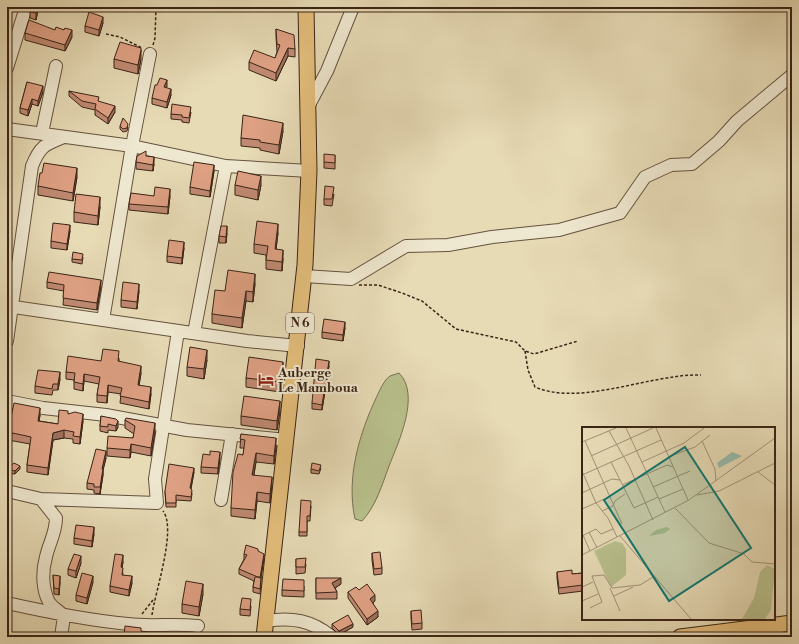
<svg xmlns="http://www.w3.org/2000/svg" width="799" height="644" viewBox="0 0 799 644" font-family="'Libre Bodoni',serif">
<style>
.green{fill:#b8c08c;stroke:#797251}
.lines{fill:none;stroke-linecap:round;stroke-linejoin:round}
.minor-casing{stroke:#65523e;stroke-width:14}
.major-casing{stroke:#3a2416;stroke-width:17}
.path{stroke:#3a2416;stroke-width:1.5;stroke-dasharray:3 2;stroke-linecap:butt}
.minor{stroke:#efe8d0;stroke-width:12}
.major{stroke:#e4be7b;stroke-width:15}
.wall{fill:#c08a72;stroke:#3a2416}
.shaded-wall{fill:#9c715c;stroke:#3a2416}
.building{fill:#dfa184;stroke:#3a2416}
.labels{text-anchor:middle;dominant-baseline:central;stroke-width:4;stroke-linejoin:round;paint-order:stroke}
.shield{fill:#efe8d0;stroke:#705f4e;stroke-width:1}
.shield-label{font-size:12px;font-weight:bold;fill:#3a2416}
.poi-label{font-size:13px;font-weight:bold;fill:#3a2416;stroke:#efe8d0;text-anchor:start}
.inset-road{fill:none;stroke:#a29276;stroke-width:1}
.view{fill:#0f766e;fill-opacity:0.15;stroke:#0f766e;stroke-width:2}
.inset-edge{fill:none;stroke:#3a2416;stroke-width:2}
</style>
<rect width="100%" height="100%" fill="#e7dbb6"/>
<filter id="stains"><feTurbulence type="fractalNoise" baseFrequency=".005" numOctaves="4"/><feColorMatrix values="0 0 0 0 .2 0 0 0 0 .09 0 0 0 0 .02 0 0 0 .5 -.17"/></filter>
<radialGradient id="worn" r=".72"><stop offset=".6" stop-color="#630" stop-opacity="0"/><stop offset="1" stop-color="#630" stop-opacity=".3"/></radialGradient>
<path class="green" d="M399,373C421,395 398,443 389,466C382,485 376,506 362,521L355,519C346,478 359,434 377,396C380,390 384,380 390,376C393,375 396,374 399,373Z"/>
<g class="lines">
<defs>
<path id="minor" d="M7,68L26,7
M309,105L327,71L353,7
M7,129L132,146L226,166L309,171
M42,133L56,66
M304,276L351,279L406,246L448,245L492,237L559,230L620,213L645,177L671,165L692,164L719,141L737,121L792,75
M7,306L247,341L298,346
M103,320L132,146L150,54
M194,333L226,166
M7,341L32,166C40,146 44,145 64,137
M7,401L43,408L106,415L187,430L287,440
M7,491L41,499L157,503L155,479L178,331
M41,499L56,518C56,533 49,543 46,557C42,571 42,589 49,602C52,607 59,611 63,615
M221,500L232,434
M7,603C47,612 87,620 128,624C152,627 174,623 198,626
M266,621C292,617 311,620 332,637
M61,637L64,616"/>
<path id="major" d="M264,637L305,265L309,171L306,7
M680,637L792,623"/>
</defs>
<use href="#minor" class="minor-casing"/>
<use href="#major" class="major-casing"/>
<path class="path" d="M106,34L120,37L142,48
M153,45L155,38L156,7
M359,285H378L402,293L422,301L456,329L516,342L525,351L534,354L578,341
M525,351L528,370L535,387C574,404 632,382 674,377C683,375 692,375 701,375
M142,614L153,600
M152,615C155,592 177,529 163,511"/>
<use href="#minor" class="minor"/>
<use href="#major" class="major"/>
</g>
<path class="wall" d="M38,7V10L36,20L30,18V12Z
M103,23L99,36L85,32V26Z
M276,29L295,49V57L288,56L276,81L249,70V62L275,58L277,52L276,37Z
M55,30H64L72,37L65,51L25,40V33Z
M114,59H141L138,74L114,68Z
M27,82L43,92L38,106L32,104L28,116L20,113V108Z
M167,86L166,88L171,95L167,108L152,104V98Z
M69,91L115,112L108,124L95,115V110L82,107L69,96Z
M191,112L189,123L182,122V120L171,119V114Z
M120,126L128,127L127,131L123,132L120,129Z
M283,131L279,154L260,150V148L241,146V138Z
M335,155V169L324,168V162Z
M146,156L154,164L153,171L136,169V162Z
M214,171L210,197L190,194V187Z
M77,177L73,201L38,195V186Z
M235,185H261L258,200L235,195Z
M334,194L332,206L324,205V199Z
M154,196H170L168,214L129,210V204Z
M100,207L98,225L74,222V212Z
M70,231L67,250L51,248V241Z
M227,233L226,243H219V236Z
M278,233L276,249L283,259L282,271L266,269V255L254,253V244Z
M184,248L182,264L167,262V256Z
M83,257L82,264L72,262V259Z
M47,282L101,286L97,310L63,305L64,291L47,288Z
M255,284L253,302L246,301L242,328L212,323V314L225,291Z
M139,291L137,309L121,307V300Z
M345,328L343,341L322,338V332Z
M119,358V361L141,373L139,385L151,394L149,409L120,403L121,394L108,392L107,403L97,402V395L99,384L84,381L83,391L74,389V380L66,379V372L101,361Z
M207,360L204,379L187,376V367Z
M329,366L322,410L312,409V403Z
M283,372L280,392L246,387V378Z
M60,379L58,390H53L52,395L35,393V386Z
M280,411L277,430L241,425V416Z
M68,414L83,421L80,444L73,443V439L64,438L53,440L48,475L27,472V465L30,444L8,440V432L40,415L39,421L58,424Z
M101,416L118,427L116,431L108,430V433L100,431V426Z
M125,420L155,432L151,456L131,452L130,458L107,456V448L133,438L134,434L125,428Z
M241,434L276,446L274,464L256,462L254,475L272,486L270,503L257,501L255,519L231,516V508L243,455L244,448H240Z
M106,458L103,470V475L100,494L94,493V490L87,489V483Z
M220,458L218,474L201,473V467Z
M321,468L319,474L311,473V469Z
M7,469H20L15,474L7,473Z
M194,472L191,489L192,494L191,501L176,500V507H166L165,491Z
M311,506L310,521H307V536H299V532Z
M94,534L92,547L74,544V538Z
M258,552L264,559L261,577V583L260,594L253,592V587L254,581L239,574V569L244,559V554Z
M372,553L382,568V574L374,575L372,560Z
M296,559L306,564L305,573L296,574Z
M123,562L122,567L123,575L132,583L129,596L110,592V586Z
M81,563L76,578L68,575V569Z
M557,572L572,574L583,573V591L559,594L557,578Z
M53,575L60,582L59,595L54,594Z
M316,578L341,584L335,588L337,592V599H316Z
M93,582L87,604L76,601V595Z
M304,586V597L282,596V590Z
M359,590L375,601L373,603L378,617L367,625L348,598V592Z
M203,594L199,616L182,613V604Z
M251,606L250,616L240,615V609Z
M411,611L422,623V629L412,630L411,618Z
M332,624L353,627L339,635L332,628Z"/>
<path class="shaded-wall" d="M37,7H38V10L36,20V13Z
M103,17V23L99,36V30Z
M72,30V37L65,51V45Z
M288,48V56L276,81V73Z
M141,50V59L138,74V65Z
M167,80V86L164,93V87Z
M43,86V92L38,106V101Z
M171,89V95L167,108V102Z
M32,99V104L28,116V110Z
M115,106V112L108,124V118Z
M283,123V131L279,154V145Z
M154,157V164L153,171V165Z
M214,165V171L210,197V191Z
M77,168V177L73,201V193Z
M261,176V185L258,200V190Z
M170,189V196L168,214V207Z
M100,197V207L98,225V216Z
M9,212V222L7,232V223Z
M278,224V233L275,258V249Z
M70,225V231L67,250V244Z
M227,226V233L226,243V237Z
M184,242V248L182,264V258Z
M283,250V259L282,271V262Z
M255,274V284L253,302V292Z
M101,280V286L97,310V303Z
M139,284V291L137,309V302Z
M246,291V301L242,328V318Z
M345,322V328L343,341V335Z
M207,350V360L204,379V369Z
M329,361V366L322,410V405Z
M283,362V372L280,392V382Z
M141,366V373L138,392V385Z
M60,372V379L58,390V384Z
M84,374V381L83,391V384Z
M108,385V392L107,403V396Z
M151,387V394L149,409V402Z
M280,401V411L277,430V421Z
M40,408V415L38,428V421Z
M83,414V421L80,444V437Z
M118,421V427L116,431V426Z
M155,423V432L151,456V448Z
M64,430V438L53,440L48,475V468L53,433Z
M276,438V446L274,464V456Z
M131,444V452L130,458V450Z
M106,451V458L103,470V475L100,494L102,469Z
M220,452V458L218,474V468Z
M256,453V462L252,484V475Z
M20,466V469L15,474V471Z
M194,468V472L190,493V488Z
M272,477V486L270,503V494Z
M257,492V501L255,519V510Z
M94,527V534L92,547V541Z
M264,554V559L260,583V578Z
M123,555V562L121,574V567Z
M81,556V563L76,578V571Z
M60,576V582L59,595V589Z
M93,576V582L87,604V598Z
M132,576V583L129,596V590Z
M341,578V584L332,590V583Z
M203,584V594L199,616V607Z
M375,595V601L370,605V599Z
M378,611V617L367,625V619Z
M353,624V627L339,635V631Z"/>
<path class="building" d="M32,7H37L36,13L30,12Z
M89,12L103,17L99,30L85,26Z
M29,20L55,30L56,27L64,30L65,28L72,30L65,45L25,33Z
M276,29L294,35L295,49L288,48L276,73L249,62L254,50L275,58L280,45L277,44Z
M120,42L141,48V50L138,65L114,59Z
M160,78L167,80L164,87L171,89L167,102L152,98L155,85H157Z
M27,82L43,86L38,101L32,99L28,110L20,108Z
M69,91L99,97L98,101L115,106L108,118L95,109L96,104L82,101Z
M172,104L191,107L189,118L182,117V115L171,114Z
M243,115L283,123L279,145L260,142V140L241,138Z
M123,118L128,124L127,128L123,129L120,126Z
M146,151V156L154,157L153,165L136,162L137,156Z
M324,154L335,155V163L324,162Z
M194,162L214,165L210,191L190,187Z
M44,163L77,168L73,193L38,186L40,173H42Z
M238,171L261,176L258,190L235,185Z
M325,186L334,187L332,199H324Z
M155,187L170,189L168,207L129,204L131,193L154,196Z
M7,189L9,190L7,197Z
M76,194L100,197L98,216L74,212Z
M7,212H9L7,223Z
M257,221L278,224L275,249L283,250L282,262L266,260L268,246L254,244Z
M53,223L70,225L67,244L51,241Z
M221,226H227L226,237L219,236Z
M169,240L184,242L182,258L167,256Z
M73,252L83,254L82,260L72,259Z
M228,270L255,274L253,292L246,291L242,318L212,314L215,290L225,291Z
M49,272L101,280L97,303L63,298L64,285L47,282Z
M123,282L139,284L137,302L121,300Z
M324,319L345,322L343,335L322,332Z
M190,347L207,350L204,369L187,367Z
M103,349L119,351L118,361L141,366L138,385L151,387L149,402L120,396L122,388L108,385L107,396L97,395L100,377L84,374L83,384L74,382L75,373L66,372L68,356L101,361Z
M249,357L283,362L280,382L246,378Z
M316,359L329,361L322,405L312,403Z
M38,370L60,372L58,384H53L52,389L35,386Z
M244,396L280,401L277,421L241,416Z
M14,403L40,408L38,421L58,424L59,410L68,411V414L75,412L83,414L80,437L73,436L74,432L64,430L53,433L48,468L27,465L31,437L8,432Z
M101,416L116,419L118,421L116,426L108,424V427L100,426Z
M126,418L155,423L151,448L131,444L130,450L107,448L108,436L133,438L135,426L125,420Z
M241,434L276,438L274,456L256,453L252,475L272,477L270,494L257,492L255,510L231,508L233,472L238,454L243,455L245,440L240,439Z
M96,449L106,451L102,469H103L100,487H94V484L87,483Z
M210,451L220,452L218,468L201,467L203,454L210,455Z
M14,463L20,466L15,471L7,469Z
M312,463L321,465L319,471L311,469Z
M169,464L194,468L190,488L192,490L191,497L176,495V503H166L165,491Z
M301,500L311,501L310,516H307V532H299Z
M76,525L94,527L92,541L74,538Z
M246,545L258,549V551L264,554L260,578L239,569L247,555L244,554Z
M380,552L382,568L374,569L372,553Z
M74,554L81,556L76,571L68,569Z
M115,554L123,555L121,567L123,568L122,575L132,576L129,590L110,586Z
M306,558L305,567H296V559Z
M572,570V574L583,573V585L559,588L557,572Z
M82,573L93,576L87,598L76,595Z
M53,575L60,576L59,589L54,588Z
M255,577H261L260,589L253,587Z
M316,578H341L332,583L337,592L316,593Z
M283,579L304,580V591L282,590Z
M186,581L203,584L199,607L182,604Z
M367,584L375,595L370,599L378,611L367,619L348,592L356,587L359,590Z
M242,598L251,599L250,610L240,609Z
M421,610L422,623L412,624L411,611Z
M348,615L353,624L339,631L332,624Z
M125,626L141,628V631L147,632L146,637H124Z"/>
<defs>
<symbol id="hotel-bare" viewBox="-9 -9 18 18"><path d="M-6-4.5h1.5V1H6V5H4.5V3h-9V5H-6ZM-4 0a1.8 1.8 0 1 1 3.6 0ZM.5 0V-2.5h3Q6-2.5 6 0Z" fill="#8f2418" stroke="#efe8d0" stroke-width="2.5" paint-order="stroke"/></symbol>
</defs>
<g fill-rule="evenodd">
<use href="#hotel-bare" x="255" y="369" width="22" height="22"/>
</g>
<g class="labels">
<rect class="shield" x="286" y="313" width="28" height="20" rx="3"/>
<g class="shield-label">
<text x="300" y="323">N 6</text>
</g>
<g class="poi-label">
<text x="278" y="373">Auberge<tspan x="278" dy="15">Le Mamboua</tspan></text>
</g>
</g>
<g transform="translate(582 427)">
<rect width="193" height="193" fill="#e7dbb6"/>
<path d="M85,100L88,102L83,106L67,109L74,103ZM33,114L40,116L44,122V148L29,160L12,124ZM185,138L193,142L189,183L183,192H160L172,171L178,145Z" fill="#b8c08c"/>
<path d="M150,25L160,29L137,41L135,36Z" fill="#97bbab"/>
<path class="inset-road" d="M44,1L83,85M74,1L106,73M27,4L47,39L71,93M3,14L40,97M120,14L133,42L134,54M0,15L34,1M9,29L71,1M86,30L113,20L128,8M29,35L52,81L76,70M60,35L102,16L122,1M0,44L14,76L26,91L35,110M176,45L193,58M0,48L79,13M40,58L85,38L91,40M71,60L108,44M0,66L30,52L38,53M115,68L137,64L193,36M77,72L101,62M93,81L127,116L162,127L170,135L193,137M0,82L27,70M20,84L31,79L33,74L43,67M7,105L15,121M1,108L8,124M0,109L14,102L19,107L31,102M38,109L109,192M0,128L107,73L193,11M0,160L11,155M28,161L38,184M32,169L51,160M0,174L16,167M8,181L20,175L10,149L22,148L30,161L58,158L71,150"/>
<path class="view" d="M103,20L169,121L87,174L22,73Z"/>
<rect width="193" height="193" class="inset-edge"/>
</g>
<rect width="799" height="644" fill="none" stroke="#e7dbb6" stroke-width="24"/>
<rect x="8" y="8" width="783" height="628" fill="none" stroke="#3a2416" stroke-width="2"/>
<rect x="12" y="12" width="775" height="620" fill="none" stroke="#3a2416"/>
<rect width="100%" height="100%" filter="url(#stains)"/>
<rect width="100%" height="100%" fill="url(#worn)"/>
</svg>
